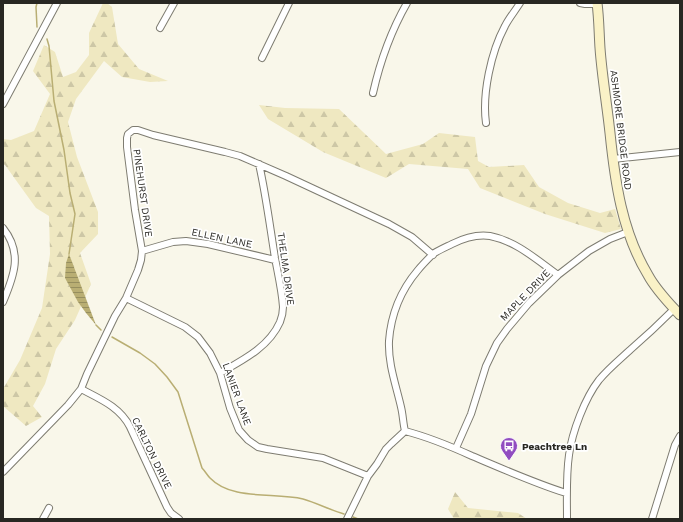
<svg xmlns="http://www.w3.org/2000/svg" width="683" height="522" viewBox="0 0 683 522" font-family="'Work Sans',sans-serif">
<style>
.forest{fill:url(#forest-firs)}
.water{fill:url(#water-rules)}
.lines{fill:none;stroke-linecap:round;stroke-linejoin:round}
.stream{stroke:#b9ae73;stroke-width:1.5}
.street-casing{stroke:#7e7c71;stroke-width:8}
.secondary-casing{stroke:#7e7c71;stroke-width:11}
.street{stroke:#fff;stroke-width:6}
.secondary{stroke:#faf2c7;stroke-width:9}
.labels{text-anchor:middle;dominant-baseline:central;stroke-width:3.5;stroke-linejoin:round;paint-order:stroke}
.street-label{font-size:10px;fill:#282722;stroke:#fff}
.poi-label{font-size:10px;font-weight:bold;fill:#282722;stroke:#fff;text-anchor:start}
</style>
<defs>
<pattern id="forest-firs" width="22" height="20" patternUnits="userSpaceOnUse"><rect width="22" height="20" fill="#efe8c1"/><path d="M5 1l3.5 6h-7zM16 11l3.5 6h-7z" fill="#cdc7a6"/></pattern>
<pattern id="water-rules" width="6" height="5" patternUnits="userSpaceOnUse"><rect width="6" height="5" fill="#b9ae73"/><path d="M0 2.5h6" fill="none" stroke="#968e5e"/></pattern>
</defs>
<rect width="100%" height="100%" fill="#f9f7ea"/>
<path class="forest" d="M103,3H107L112,7L118,44L139,69L168,81L150,82L122,77L104,61L76,99L68,122L77,157L98,212V234L80,253L91,284L75,320L56,349L45,384L33,406L42,417L26,426L3,406V389L20,360L42,308L50,254L49,216L36,208L5,165L3,164V139L11,140L34,131L50,94L33,71L44,45L55,52L63,77L76,72L89,55V33Z
M259,105L285,108L339,109L386,154L423,144L439,133L475,137L478,161L489,167L524,165L539,187L568,203L600,213L615,209L621,229L605,233L545,214L480,188L468,169L409,164L386,178L323,152L268,119Z
M455,492L468,508L518,513L527,519H454L448,509Z"/>
<path class="water" d="M69,254L96,325L86,313L78,302L65,278L66,263Z"/>
<g class="lines">
<path class="stream" d="M37,3L36,7L37,27
M47,39L49,46L54,101L64,150L70,193L75,214L69,254
M96,325L101,330
M112,337L140,353L155,364L167,377L178,392L202,468C205,471 207,475 210,478C232,501 274,492 303,499C317,503 330,510 344,514
M353,517L358,519"/>
<defs>
<path id="street" d="M580,3L585,4H597
M160,28L174,3
M262,58L289,3
M373,93C380,62 391,31 407,3
M3,104L57,3
M486,123C482,94 491,52 505,26C509,18 515,11 520,3
M613,159L680,152
M3,228C23,253 14,276 3,302
M142,251L173,242L186,241L208,244L275,260
M126,298L185,327L198,337L210,353L220,373L230,408L239,430L248,440L258,447L267,449L323,458L368,476
M220,373C243,360 269,347 280,322C282,317 283,312 283,307C282,291 278,274 275,258C270,227 266,195 259,164
M81,389C100,399 120,407 130,427L167,507L171,513L179,519
M405,431C403,423 403,415 401,407C396,385 388,364 389,341C391,314 401,290 418,270C423,264 428,259 433,254C439,250 446,247 452,244C464,238 476,234 490,236C516,241 537,260 558,275
M405,431C428,437 450,446 472,456C503,469 534,483 566,493
M456,448L471,414L486,366L497,343L507,329L529,303L558,275L589,251L610,239L628,232
M3,472L68,405L81,389L87,374L115,316L126,298L138,270L141,260L142,251L135,210L127,147V138L128,134L133,130H138L153,135L225,152L240,156L286,176L389,224L412,237L433,255
M43,519L49,508
M347,519L368,476L377,464L386,449L391,444L405,431
M567,519C567,498 566,476 569,455C572,432 585,398 599,380C608,369 619,360 630,350C645,337 660,323 674,309
M652,519L675,445L680,436"/>
<path id="secondary" d="M597,3C599,18 599,33 600,48C602,76 607,105 610,133C615,182 622,232 648,275C656,290 668,302 680,315"/>
</defs>
<use href="#street" class="street-casing"/>
<use href="#secondary" class="secondary-casing"/>
<use href="#street" class="street"/>
<use href="#secondary" class="secondary"/>
</g>
<defs>
<symbol id="bus-pin" viewBox="-11 -11 22 30"><path d="M0 17L-7.5 6A9.5 9.5 0 1 1 7.5 6Z" fill="#914cc0" stroke="#fff"/><path d="M-5-6H5V4H4V6H2V4H-2V6H-4V4H-5ZM-3.5-4V0h7V-4ZM-3.5 1.2v1.5H-2V1.2ZM2 1.2v1.5H3.5V1.2Z" fill="#fff"/></symbol>
</defs>
<g fill-rule="evenodd">
<use href="#bus-pin" x="499" y="436" width="20" height="27"/>
</g>
<g class="labels">
<g class="street-label">
<text transform="translate(621 130) rotate(83)">ASHMORE BRIDGE ROAD</text>
<text transform="translate(143 193) rotate(82)">PINEHURST DRIVE</text>
<text transform="translate(222 238) rotate(12)">ELLEN LANE</text>
<text transform="translate(286 269) rotate(82)">THELMA DRIVE</text>
<text transform="translate(525 295) rotate(-46)">MAPLE DRIVE</text>
<text transform="translate(237 394) rotate(70)">LANIER LANE</text>
<text transform="translate(152 453) rotate(64)">CARLTON DRIVE</text>
</g>
<g class="poi-label">
<text x="522" y="446">Peachtree Ln</text>
</g>
</g>
<rect width="683" height="522" fill="none" stroke="#282722" stroke-width="8"/>
</svg>
